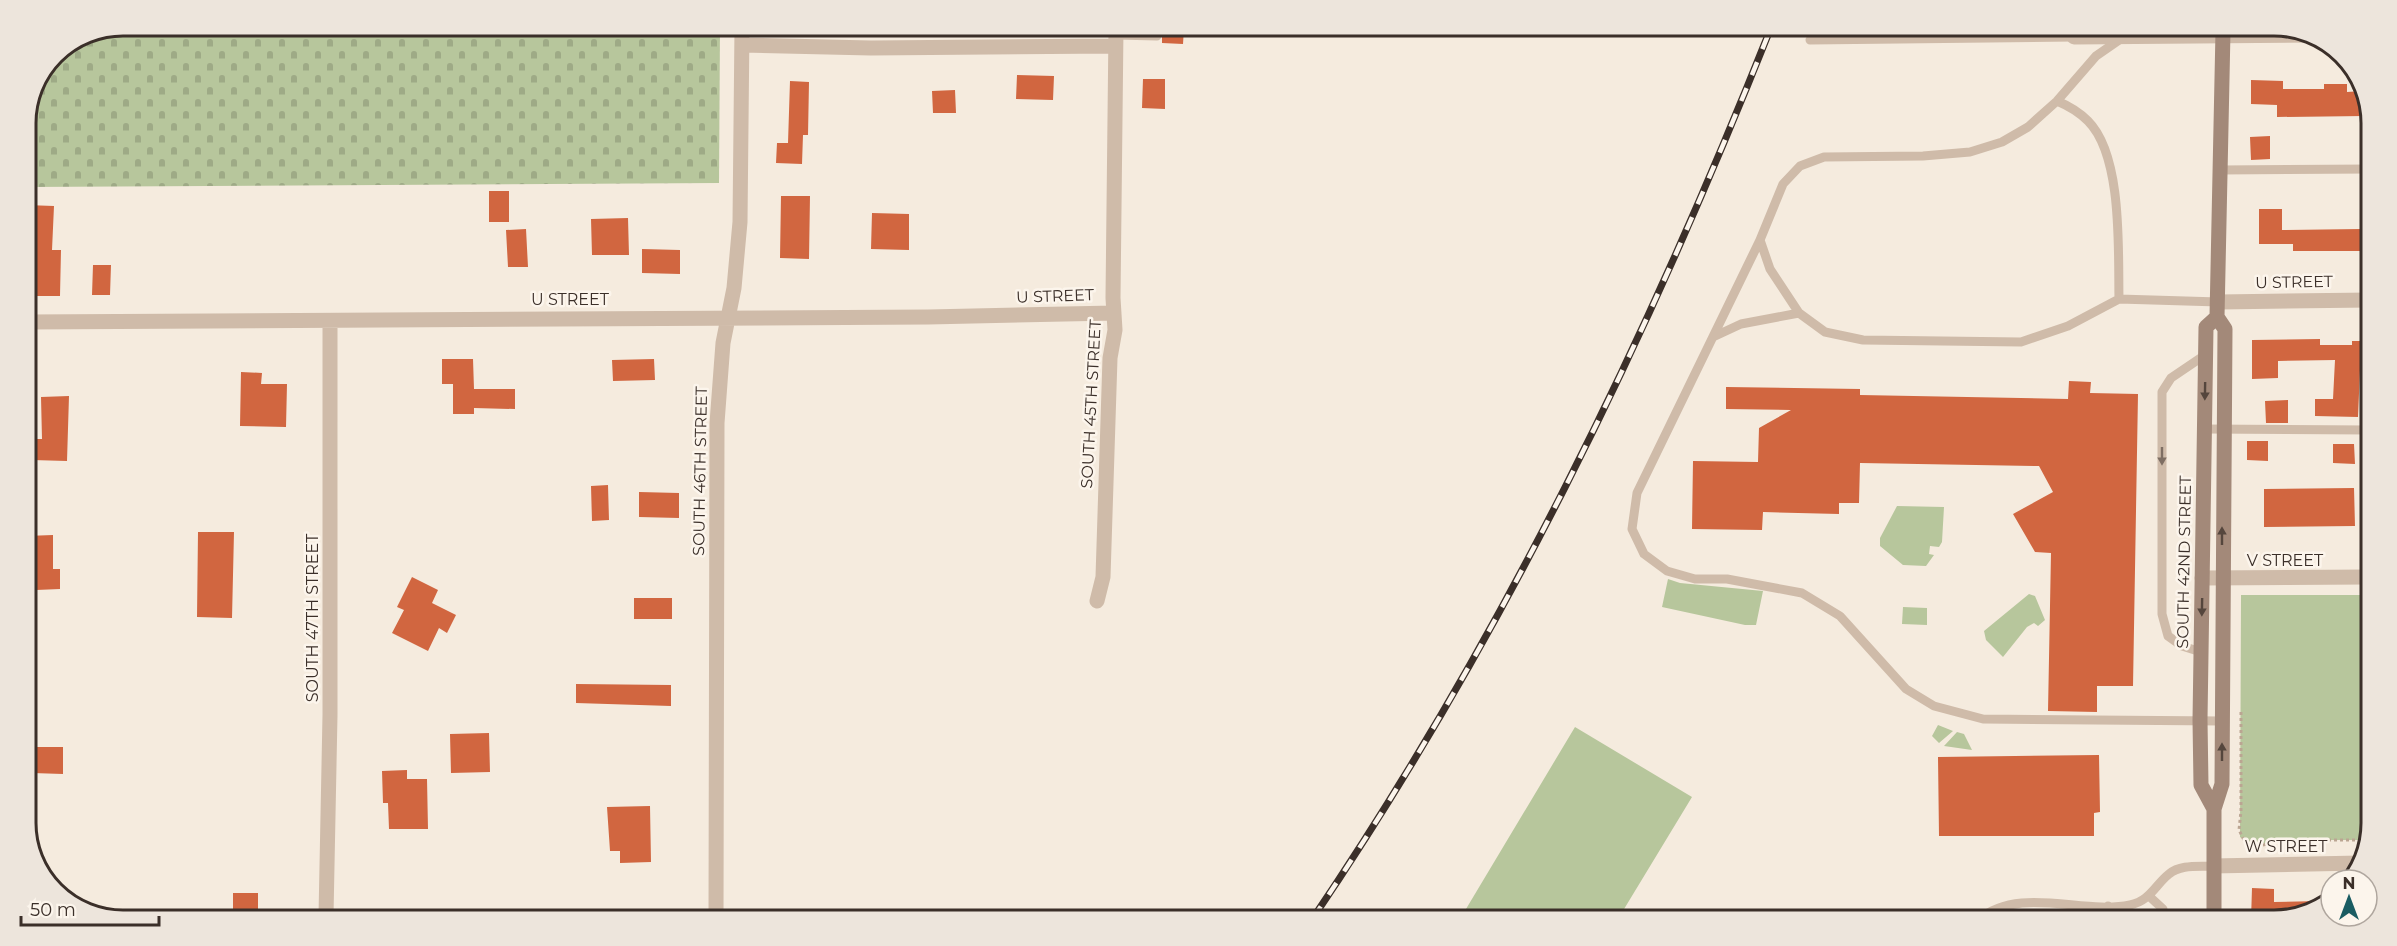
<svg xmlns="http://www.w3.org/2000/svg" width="2397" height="946" viewBox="0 0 2397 946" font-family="Montserrat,sans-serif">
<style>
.green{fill:#b7c69c}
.cemetery{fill:url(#cemetery-stones)}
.building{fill:#d16640}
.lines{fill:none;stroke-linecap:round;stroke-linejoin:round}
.path{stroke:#bba592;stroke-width:3;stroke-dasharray:3 3;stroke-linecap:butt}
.lane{stroke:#cfbba9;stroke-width:9}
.street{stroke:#cfbba9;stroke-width:15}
.secondary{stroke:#a38979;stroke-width:15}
.rail-casing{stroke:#3b2f29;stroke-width:7}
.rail{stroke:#fcf5ec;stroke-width:4.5;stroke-dasharray:14;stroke-linecap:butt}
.oneway{fill:#55463d}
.oneway2{fill:#7e6e63}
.labels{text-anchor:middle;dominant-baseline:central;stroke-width:5;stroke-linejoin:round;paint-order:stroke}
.street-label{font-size:16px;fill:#3b2f29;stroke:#fcf5ec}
.rim{fill:none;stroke:#3b2f29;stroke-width:3}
</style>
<defs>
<pattern id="cemetery-stones" width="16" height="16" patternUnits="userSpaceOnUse" patternTransform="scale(1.5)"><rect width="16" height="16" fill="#b7c69c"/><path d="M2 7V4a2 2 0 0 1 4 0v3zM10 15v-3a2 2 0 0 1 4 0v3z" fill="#9eaa86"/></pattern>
</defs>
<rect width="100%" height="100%" fill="#f5ebde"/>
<path class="green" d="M1897,506L1944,507L1942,542L1939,547L1930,546L1929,554L1934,555L1926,566L1903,565L1880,546V538Z
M1668,579L1680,583L1763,591L1756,625H1745L1662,607Z
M2029,594L2035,596L2045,620L2038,626L2034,623L2027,627L2003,657L1986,640L1984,631Z
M2241,595H2368L2366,840H2279L2252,846L2240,837Z
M1903,607L1927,608V625L1902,624Z
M1938,725L1953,731L1939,743L1932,736Z
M1575,727L1692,797L1618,919H1460Z
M1957,732L1964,734L1972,750L1944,746Z"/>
<path class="cemetery" d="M123,26L720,27L719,183L26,187V117L54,54Z"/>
<path class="building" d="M1162,28H1184L1183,44L1162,43Z
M1017,75L1054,76L1053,100L1016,99Z
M1143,79H1165V109L1142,108Z
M2251,80L2283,81V89H2324V84H2347V92L2362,91L2364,116L2277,117V105L2251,104Z
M790,81L809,82L808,135H803L802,164L776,163L777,143H788Z
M955,90L956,113H933L932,91Z
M2270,136V159L2251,160L2250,137Z
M489,191H509V222H489Z
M781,196H810L809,259L780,258Z
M26,205L54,206L52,250H61L60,296H30L31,244H26Z
M2259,209H2282V230L2361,229V251H2293V244H2259Z
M872,213L909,214V250L871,249Z
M628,218L629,255H592L591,219Z
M526,229L528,267H508L506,230Z
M642,249L680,250V274L642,273Z
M93,265H111L110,295H92Z
M2320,339V345H2352V341H2370V370H2360L2358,417L2315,416V399H2333L2335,360L2278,361V378L2252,379V340Z
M442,359H473L474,389H515V409L474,408V414H453V384H442Z
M654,359L655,380L613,381L612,360Z
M241,372L262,373L261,384H287L286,427L240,426Z
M2069,381L2091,382L2090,393L2138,394L2133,686H2097V712L2048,711L2051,553L2035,552L2013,514L2053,492L2039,466L1860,463L1859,503H1839V514L1763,512L1762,530L1692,529L1693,461L1758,462L1759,428L1791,410L1726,409V387L1860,389V395L2068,399Z
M69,396L67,461L32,460L33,439H42L41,397Z
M2288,400V423H2266L2265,401Z
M2247,441H2268V461L2247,460Z
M2333,444H2354L2355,464L2333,463Z
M608,485L609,520L592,521L591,486Z
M2354,488L2355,526L2264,527V489Z
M639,492L679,493V518L639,517Z
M198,532H234L232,618L197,617Z
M53,535V569H60V589L36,590V564H26V536Z
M412,577L438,590L432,603L456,615L447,633L439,628L428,651L392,633L404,610L397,607Z
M634,598H672V619H634Z
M576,684L671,685V706L576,703Z
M489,733L490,772L451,773L450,734Z
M33,747H63V774L32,773Z
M2099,755L2100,812L2094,813V836H1939L1938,757Z
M407,770V779H427L428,829H389L388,803H383L382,771Z
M650,806L651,862L620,863V851H610L607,807Z
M2252,888L2274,889V902L2321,901V904L2274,920H2251Z
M233,893H258V916H233Z"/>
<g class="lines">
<path class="path" d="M2241,712V811L2239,830L2245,842L2260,846L2279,840H2366"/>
<path class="lane" d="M1116,35L1157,36
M2122,38L2096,56L2057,101L2028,127L2002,142L1970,152L1923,156L1824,157L1800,166L1783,184L1760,240L1770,269L1799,313L1825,332L1863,340L2021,342L2068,326L2119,299L2219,302
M1810,40L2074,37
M2057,101C2069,106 2079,112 2088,121C2123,156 2118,252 2119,299
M2220,170L2371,169
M1760,240L1637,493L1632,529L1644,554L1667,571L1695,579H1727L1802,593L1840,616L1906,689L1934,706L1983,719L2222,721
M1713,337L1741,324L1799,313
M2204,429L2369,430
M2201,652L2182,646L2168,636L2162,614V392L2171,378L2205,355
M2150,897L2163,909V920
M1978,920C2020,885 2082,915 2130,905C2150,901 2155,885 2169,874C2181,864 2199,867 2213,866
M2108,920V906"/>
<path class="street" d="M2074,37L2311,35
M742,45L871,48L1115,46
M2219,302L2370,300
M26,322L928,317L1114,313
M2202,578L2368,577
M1097,601L1103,577L1110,358L1115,330L1113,298L1116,28
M2213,866L2360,863
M326,916L330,715V321
M716,917L717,423L723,343L734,288L740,222L742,27"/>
<path class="secondary" d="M2214,809L2201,785L2200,720L2206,327L2217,317
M2214,920V809L2222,784L2225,329L2217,317L2223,31"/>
<defs>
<path id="rail" d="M1313,918C1500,642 1647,339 1770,30"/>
</defs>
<use href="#rail" class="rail-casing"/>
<use href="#rail" class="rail"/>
</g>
<defs><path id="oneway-solid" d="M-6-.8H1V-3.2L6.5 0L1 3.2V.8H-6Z" transform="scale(1.5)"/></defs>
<g class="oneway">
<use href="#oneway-solid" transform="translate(2205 391) rotate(91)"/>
<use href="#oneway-solid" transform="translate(2222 536) rotate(-90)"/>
<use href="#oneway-solid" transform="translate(2202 607) rotate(91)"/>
<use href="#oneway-solid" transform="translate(2222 752) rotate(-90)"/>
</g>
<use class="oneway2" href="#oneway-solid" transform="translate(2162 456) rotate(90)"/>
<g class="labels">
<g class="street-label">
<text transform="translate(2294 282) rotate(-1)">U STREET</text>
<text transform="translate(1055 296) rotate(-2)">U STREET</text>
<text x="570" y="299">U STREET</text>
<text transform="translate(1091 404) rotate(-87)">SOUTH 45TH STREET</text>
<text transform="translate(700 471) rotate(-89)">SOUTH 46TH STREET</text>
<text x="2285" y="560">V STREET</text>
<text transform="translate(2184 562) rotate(-89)">SOUTH 42ND STREET</text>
<text transform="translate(312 618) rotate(-90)">SOUTH 47TH STREET</text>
<text x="2286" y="846">W STREET</text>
</g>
</g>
<path d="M0 0H2397V946H0ZM123 36H2274A87 87 0 0 1 2361 123V823A87 87 0 0 1 2274 910H123A87 87 0 0 1 36 823V123A87 87 0 0 1 123 36Z" fill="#ede5dc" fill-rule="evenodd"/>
<path class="rim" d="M123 36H2274A87 87 0 0 1 2361 123V823A87 87 0 0 1 2274 910H123A87 87 0 0 1 36 823V123A87 87 0 0 1 123 36Z"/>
<g transform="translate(2349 898)"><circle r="28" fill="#fcf5ec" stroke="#afa69e" stroke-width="1.5"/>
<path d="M0-4.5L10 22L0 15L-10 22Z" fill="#1a5c62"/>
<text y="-9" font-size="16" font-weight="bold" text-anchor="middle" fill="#3b2f29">N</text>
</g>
<path d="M21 916v9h138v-9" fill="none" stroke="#3b2f29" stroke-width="3"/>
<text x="30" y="916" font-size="18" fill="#3b2f29" stroke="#fcf5ec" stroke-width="4.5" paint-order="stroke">50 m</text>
</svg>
